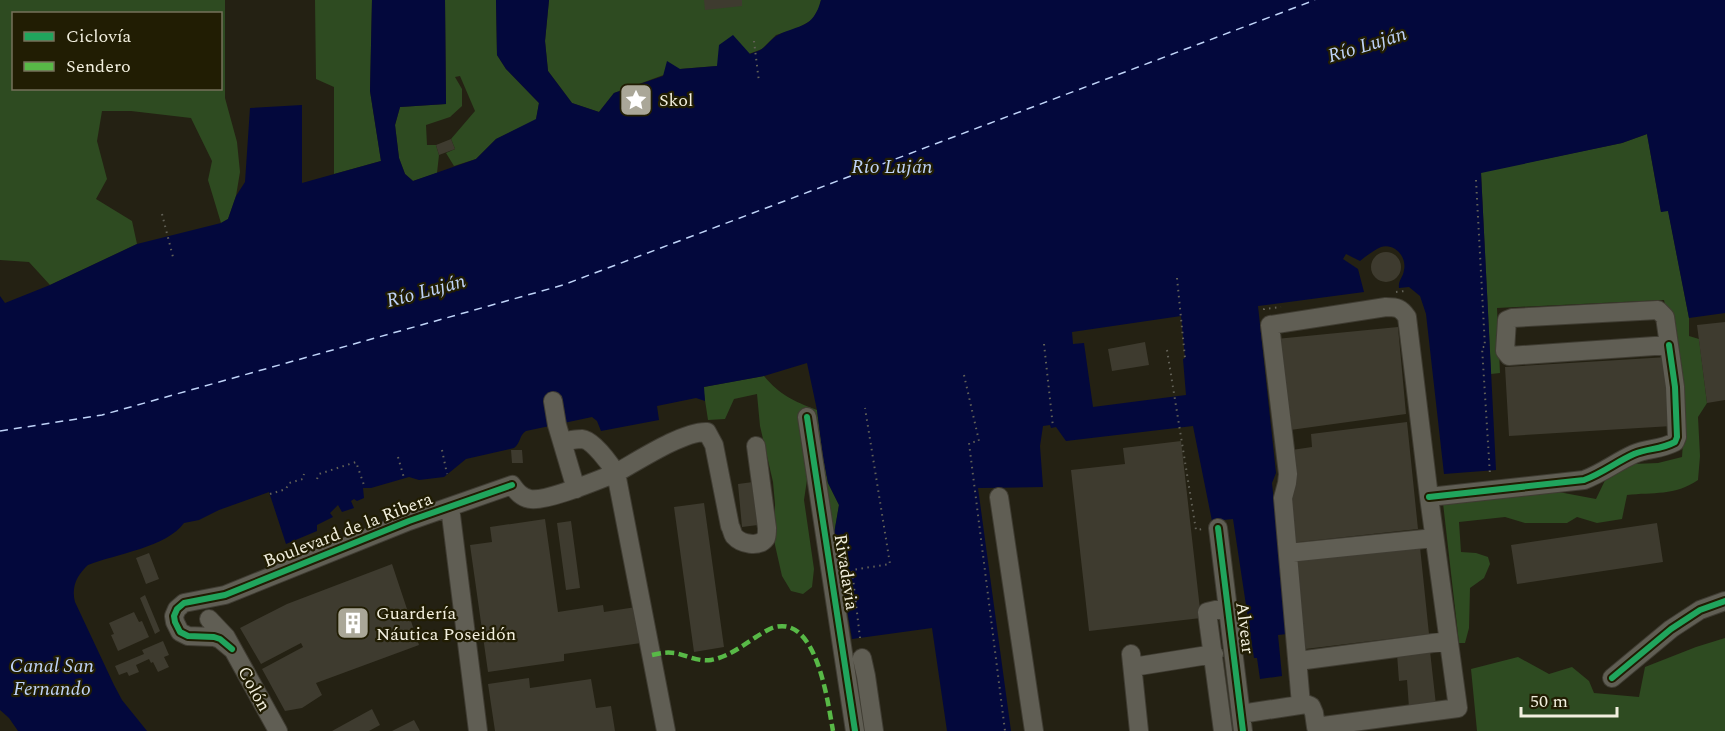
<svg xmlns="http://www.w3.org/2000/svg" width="1725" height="731" viewBox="0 0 1725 731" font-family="Spectral,serif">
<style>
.green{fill:#2e4b21;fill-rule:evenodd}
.water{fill:#03083c;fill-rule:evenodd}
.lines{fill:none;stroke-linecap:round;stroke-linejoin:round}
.ferry{stroke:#bfd3f8;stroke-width:1.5;stroke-dasharray:8 6;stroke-linecap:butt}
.building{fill:#3e3b2f}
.minor-casing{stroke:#3f3c32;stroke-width:20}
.path{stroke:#626157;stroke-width:2;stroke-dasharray:1.5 4.5;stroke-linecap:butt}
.minor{stroke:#605e54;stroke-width:18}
.quiet{stroke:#58b947;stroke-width:4.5;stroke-dasharray:9 4.5;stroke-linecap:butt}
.cycleway-casing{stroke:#211d03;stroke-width:10}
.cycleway{stroke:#20a55d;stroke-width:6}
.labels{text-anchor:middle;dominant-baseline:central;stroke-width:4.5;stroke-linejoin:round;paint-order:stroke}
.poi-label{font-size:18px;fill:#f2efdf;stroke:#211d03;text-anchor:start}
.street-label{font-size:18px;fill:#f2efdf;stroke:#211d03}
.water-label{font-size:20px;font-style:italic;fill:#bfd3f8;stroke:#211d03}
</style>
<rect width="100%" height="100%" fill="#242113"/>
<path class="green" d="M0,0H225V98L237,142L240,172L236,196L228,219L221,223L208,180L212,161L191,118L131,111H102L97,141L107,179L96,199L132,221L137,244L50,285L29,262L0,260ZM14,14H220V88H14Z
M315,0H372L370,91L381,161L334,174V87L316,79Z
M445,0H496L497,55L506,69L539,103L536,120L496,139L476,159L454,166L446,153L455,149L451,139L475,111L460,76L455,77L462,89V106L450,117L426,125L427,145H436L439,155L437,173L413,181L405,174L399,158L395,125L400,107L446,104Z
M549,0H704L742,6V0H821L819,8L812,20L796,29L776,35L762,49L717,66L680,69L614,93L599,112L572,103L548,71L545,41Z
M1647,134L1661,212L1668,210L1689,318V336L1699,339L1707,403L1698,417L1700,456L1698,480C1675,496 1653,492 1627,495L1622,519L1597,523L1577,517L1567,523H1525L1505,517L1459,522L1461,552L1476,553L1488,557L1490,564L1484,578L1470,588L1469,628L1465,643H1459L1443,503L1520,494L1532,495L1548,490L1596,499L1610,470L1633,464L1658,463L1682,457L1683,442L1673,338L1664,300L1497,308L1500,373L1491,374L1481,172L1622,143Z
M764,376C780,395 793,401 817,410L823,457L828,483L839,505L834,534L808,473L804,500L814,569L812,587L803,594L791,591L782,576L775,545V504L773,482L760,426L757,394L734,399L725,419L708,420L703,387Z
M1725,638V731H1477L1471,669L1518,657L1549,674L1572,667L1589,681L1594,693L1639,697L1645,667L1696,647Z"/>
<path class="water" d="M372,0H445L446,104L400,107L395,125L399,158L405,174L413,181L476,159L496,139L536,119L539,103L506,69L497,55L496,0H549L545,41L548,71L572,103L599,112L614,93L663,76L667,61L680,69L717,66L719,45L733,35L750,54C754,52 760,51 763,48C768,44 772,38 778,35C800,24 813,29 821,0H1725V313L1689,318L1668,211L1661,212L1647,134L1622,143L1481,173L1496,470L1444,474L1426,314L1420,296L1409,287L1399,288C1398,280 1403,278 1404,270C1407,257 1395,243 1381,247C1374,250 1366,256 1360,261L1346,254L1343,259L1358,269L1364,292L1258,306L1276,473L1272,483L1287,634L1278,635L1282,676L1260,679L1257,658H1254L1233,519L1212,521L1193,426L1066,441L1056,427L1051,428L1050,425L1043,426L1040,446L1043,487L978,488L1011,731H947L932,628L852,639L834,534L839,505L828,483L823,457L817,410L807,363L764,376L704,387L705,401L696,398L657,406L659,420L601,431L597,421L592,417L526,431C519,435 521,443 514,448L466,459L444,477L419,480L409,477L371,488H363L364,498L357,501L354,499L351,501L354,508L342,512L338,505L330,513L333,517L317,525V531L286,544L269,492L219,510L199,520L184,523C167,547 116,554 88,565C77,575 71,587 75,602L114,685L122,700L147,731H18L9,718L0,710V296L5,303L50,285L137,244L221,223L228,219L236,196L245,182L250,108L302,105V183L381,161L370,91ZM1181,316L1185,358L1183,359L1186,395L1093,407L1084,343L1073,344L1072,332Z"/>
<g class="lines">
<path class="ferry" d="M0,431L102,415L563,285L1315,0"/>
</g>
<path class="building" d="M704,0H742V6L705,10Z
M451,139L455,149L439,155L436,145Z
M1371 267a15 15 0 1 1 30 0a15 15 0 1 1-30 0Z
M1725,322V400L1707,403L1697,325Z
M1398,327L1406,414L1283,431L1276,339Z
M1145,342L1149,365L1112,371L1108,349Z
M1668,357L1672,426L1509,436L1505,367Z
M1407,422L1418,529L1290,543L1285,451L1312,447L1311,434Z
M1181,441L1201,618L1089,631L1071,470L1125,464L1123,448Z
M511,450H522L523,463H512Z
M753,482L758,525L742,527L738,484Z
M704,503L724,647L694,652L674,507Z
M545,519L558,612L603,605L604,612L636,607L641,643L564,654V661L488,672L470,545L492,542L490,527Z
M571,521L580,588L566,590L557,523Z
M1657,523L1663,562L1517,584L1511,545Z
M1420,547L1429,634L1297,650L1293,561Z
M149,553L159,579L146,584L136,558Z
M392,564L419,645L316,683L322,695L302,708L285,711L262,669L303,647L301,643L261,664L240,628L287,604Z
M145,595L160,631L155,634L140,598Z
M134,612L139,622L142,621L149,637L118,651L111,635L114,634L109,623Z
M163,641L169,655L164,657L169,667L158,672L153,662L151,663L149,659L136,665L139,672L129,676L127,672L119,675L115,666L144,654L142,650Z
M1430,651L1436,705L1409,708L1407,680L1399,681L1397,654Z
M529,678L530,688L591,679L596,708L611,706L615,731H495L488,684Z
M372,709L380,725L369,731H332Z
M414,720L420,731H392Z"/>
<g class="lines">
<defs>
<path id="minor" d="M553,401L557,425L576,489
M807,417L855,731
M999,497L1034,731
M1429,497L1584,480C1603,473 1616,462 1634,454C1648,448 1660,450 1675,442L1677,437L1675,387L1665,317L1658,310L1512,318L1507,320L1505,351L1509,356L1669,345
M450,507L478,731
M1218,528L1243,731
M1288,553L1434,538
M209,619L226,637L278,731
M232,649L220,639L214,637L188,636L180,632L175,622L174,616L177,609L184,603L225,595L409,521L512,485C517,492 521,497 530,499C546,502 598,480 616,473C610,464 593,440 582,439C576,439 568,441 562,441
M1131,654L1139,731
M862,658L866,676L874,731
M1298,661L1448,641
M1133,667L1214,654
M1612,678L1671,629L1700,610L1725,601
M1241,714L1306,704L1311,706L1314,713L1316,727L1458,708L1429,497L1407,317C1401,308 1397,307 1386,307L1270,325L1288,474L1287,483L1283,498L1301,704
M666,731L616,473C636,462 685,430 707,432L714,445L730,526C732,529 732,533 734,536C741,544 759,548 766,538C767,535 767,531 767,528L756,446
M1223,731L1207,612L1228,607"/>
</defs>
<use href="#minor" class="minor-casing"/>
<path class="path" d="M754,41L759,82
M1476,180L1485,347H1482L1490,475
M162,214L173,257
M1177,278L1185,358
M1396,292L1405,291
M1264,310V309L1281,307
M1044,344L1053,427
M1167,350L1196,530L1203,529
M964,375L979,441L969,443L1005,731
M442,450L447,474
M398,457L404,478
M317,479L319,474L356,462L365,488
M270,494L286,489L289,483L303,479L304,474
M860,638L852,570L890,564L865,408"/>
<use href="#minor" class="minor"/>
<path class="quiet" d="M652,655C660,653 666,652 675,653C686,655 698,662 711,660C728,657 742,646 756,637C761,634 767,630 772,628C817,612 828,704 833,731"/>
<defs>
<path id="cycleway" d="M807,417L855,731
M1429,497L1584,480C1603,473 1616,462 1634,454C1648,448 1660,450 1675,442L1677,437L1675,387L1669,345
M1218,528L1243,731
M232,649L220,639L214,637L188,636L180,632L175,622L174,616L177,609L184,603L225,595L409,521L512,485
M1612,678L1671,629L1700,610L1725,601"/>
</defs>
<use href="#cycleway" class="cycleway-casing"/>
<use href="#cycleway" class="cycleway"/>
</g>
<defs>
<symbol id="sight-square" viewBox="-11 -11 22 22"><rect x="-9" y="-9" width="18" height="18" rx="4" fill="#aaa798" stroke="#211d03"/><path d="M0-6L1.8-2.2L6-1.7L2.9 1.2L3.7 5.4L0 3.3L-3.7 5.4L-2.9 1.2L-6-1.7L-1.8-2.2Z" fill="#fff"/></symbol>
<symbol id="building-square" viewBox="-11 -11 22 22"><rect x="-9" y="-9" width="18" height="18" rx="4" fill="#aaa798" stroke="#211d03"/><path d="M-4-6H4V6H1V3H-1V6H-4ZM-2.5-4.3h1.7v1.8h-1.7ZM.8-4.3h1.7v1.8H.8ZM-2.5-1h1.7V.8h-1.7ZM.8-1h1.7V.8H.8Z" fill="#fff"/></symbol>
</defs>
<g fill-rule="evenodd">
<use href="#sight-square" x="617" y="81" width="38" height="38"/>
<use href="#building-square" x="334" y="604" width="38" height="38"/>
</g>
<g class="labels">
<g class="poi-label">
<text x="659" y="100">Skol</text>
<text x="376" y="613">Guardería<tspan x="376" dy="21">Náutica Poseidón</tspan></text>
</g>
<g class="street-label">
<text transform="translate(348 530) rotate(-21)">Boulevard de la Ribera</text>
<text transform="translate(846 572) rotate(81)">Rivadavia</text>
<text transform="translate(1245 628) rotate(83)">Alvear</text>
<text transform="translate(254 689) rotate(61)">Colón</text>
</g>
<g class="water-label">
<text transform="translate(1367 45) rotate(-17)">Río Luján</text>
<text x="892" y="167">Río Luján</text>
<text transform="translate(426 291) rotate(-15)">Río Luján</text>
<text x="52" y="666">Canal San<tspan x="52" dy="23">Fernando</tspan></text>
</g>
</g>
<rect x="12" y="12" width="210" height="78" fill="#211d03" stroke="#75715b" stroke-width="1.5"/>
<rect x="24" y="32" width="30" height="9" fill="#20a55d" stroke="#75715b" stroke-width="1.5"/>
<text x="66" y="42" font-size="18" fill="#f2efdf">Ciclovía</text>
<rect x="24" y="62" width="30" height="9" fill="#58b947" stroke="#75715b" stroke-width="1.5"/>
<text x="66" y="72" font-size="18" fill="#f2efdf">Sendero</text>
<path d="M1521 707v9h96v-9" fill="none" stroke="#f2efdf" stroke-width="3"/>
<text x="1530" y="707" font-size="18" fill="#f2efdf" stroke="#211d03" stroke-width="4.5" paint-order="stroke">50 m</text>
</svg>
